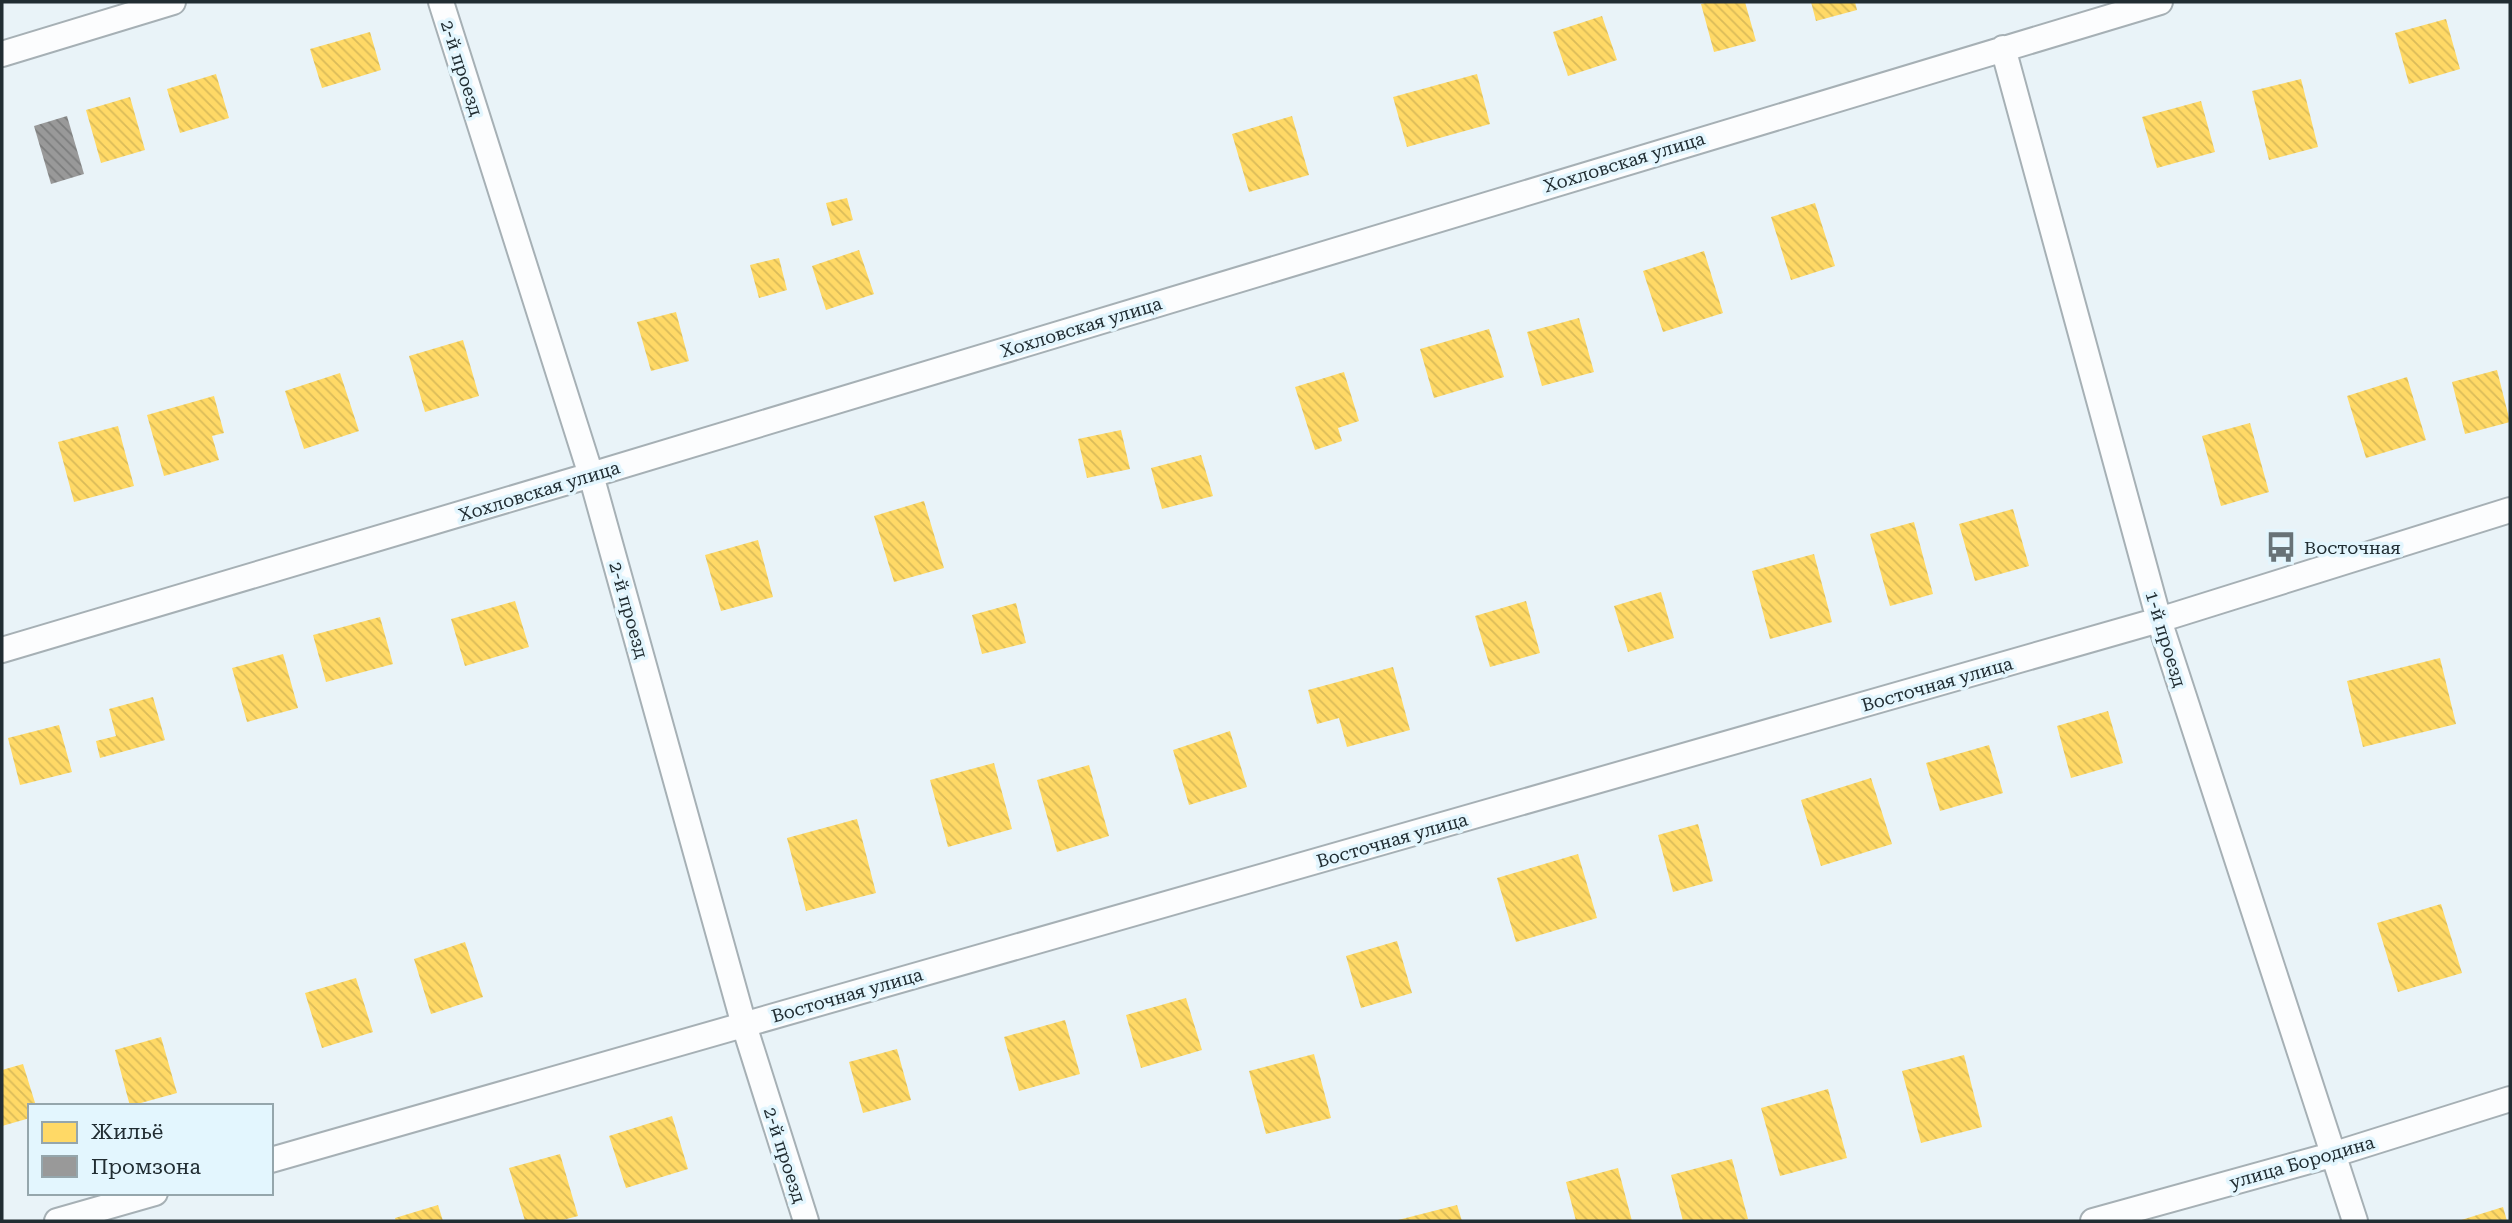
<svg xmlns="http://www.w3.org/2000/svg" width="2512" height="1223" viewBox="0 0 2512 1223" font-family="'Roboto Serif',serif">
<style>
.homes{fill:url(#homes-back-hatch)}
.industry{fill:url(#industry-back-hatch)}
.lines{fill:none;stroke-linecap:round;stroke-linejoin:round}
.minor-casing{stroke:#a6b0b5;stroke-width:28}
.minor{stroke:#fcfdfe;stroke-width:24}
.labels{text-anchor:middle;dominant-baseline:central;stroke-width:7;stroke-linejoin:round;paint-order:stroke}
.street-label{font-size:18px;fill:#212d32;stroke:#e3f6fe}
.poi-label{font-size:18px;fill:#212d32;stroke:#e3f6fe;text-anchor:start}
</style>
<defs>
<pattern id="homes-back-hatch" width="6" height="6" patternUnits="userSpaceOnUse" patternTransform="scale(1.75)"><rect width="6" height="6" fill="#ffd966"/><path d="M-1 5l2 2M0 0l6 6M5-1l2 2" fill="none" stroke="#dabb59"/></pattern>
<pattern id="industry-back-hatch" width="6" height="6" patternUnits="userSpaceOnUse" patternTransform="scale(1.75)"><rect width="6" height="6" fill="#999"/><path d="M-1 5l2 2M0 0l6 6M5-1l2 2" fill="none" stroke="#7c7d7d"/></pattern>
</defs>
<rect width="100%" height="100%" fill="#e9f3f8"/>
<path class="homes" d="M1709,2H1745L1756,41L1714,52L1701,4Z
M1811,2H1855L1857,10L1816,21Z
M1602,16L1617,60L1568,76L1553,32Z
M2446,19L2460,69L2409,84L2395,33Z
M370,32L381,70L322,88L310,49Z
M216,74L229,118L180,133L167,89Z
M1477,74L1490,124L1407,147L1393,97Z
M2301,79L2318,147L2269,160L2252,91Z
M130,97L145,150L101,163L86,110Z
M2201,101L2215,152L2157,168L2142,117Z
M1292,116L1309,175L1249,192L1232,134Z
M847,198L853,220L832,226L826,203Z
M1815,203L1835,266L1791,280L1771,217Z
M859,250L874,294L826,310L812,266Z
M1704,251L1723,313L1663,332L1643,271Z
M779,258L787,290L759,298L750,265Z
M676,312L689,361L651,371L637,322Z
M1579,318L1594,372L1542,386L1527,332Z
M1489,329L1504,377L1434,398L1420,349Z
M463,340L479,396L425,412L409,356Z
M2497,370L2510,422L2465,434L2452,382Z
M1344,372L1359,421L1338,428L1342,441L1315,450L1295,387Z
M340,373L359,431L304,449L285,391Z
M2407,377L2426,440L2366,458L2347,396Z
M214,396L224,433L212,436L219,460L164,476L147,415Z
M2250,423L2269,492L2221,506L2202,436Z
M118,426L134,486L74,502L58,442Z
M1121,430L1130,469L1087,478L1078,439Z
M1201,455L1213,496L1162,509L1151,468Z
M924,501L944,568L894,582L874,516Z
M2013,509L2029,566L1975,581L1959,524Z
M1914,522L1933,594L1890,606L1870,534Z
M758,540L773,597L721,611L705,555Z
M1814,554L1832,622L1770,639L1752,571Z
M1661,592L1674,638L1628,652L1614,606Z
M515,601L529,647L465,666L451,619Z
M1526,601L1540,653L1490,667L1475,616Z
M1016,603L1026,643L982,654L972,615Z
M380,617L393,664L326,682L313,635Z
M283,654L298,708L247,722L232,668Z
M2440,658L2456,724L2363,747L2347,681Z
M1393,667L1410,730L1347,747L1339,718L1317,724L1308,690Z
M153,697L165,740L100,758L96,741L116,736L109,709Z
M2108,711L2123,763L2071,778L2057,726Z
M59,725L72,772L20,785L8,738Z
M1230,731L1247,787L1189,805L1173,750Z
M1989,745L2003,793L1940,811L1926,763Z
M994,763L1012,829L948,847L930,780Z
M1089,765L1109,836L1057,852L1037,780Z
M1871,778L1892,844L1821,866L1801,800Z
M857,819L876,893L806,911L787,838Z
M1698,824L1713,881L1673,892L1658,835Z
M1578,854L1597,918L1516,942L1497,878Z
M2441,904L2462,973L2398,992L2377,923Z
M1397,941L1412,993L1361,1008L1346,956Z
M465,942L483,997L431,1014L414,959Z
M356,978L373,1032L322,1048L305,993Z
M1186,998L1202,1050L1141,1068L1126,1015Z
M1065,1020L1080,1074L1019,1091L1004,1037Z
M161,1037L177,1093L130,1106L115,1050Z
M897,1049L911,1100L863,1113L849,1062Z
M1314,1054L1331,1118L1266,1134L1249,1071Z
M1964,1055L1982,1127L1921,1143L1902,1071Z
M23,1064L36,1106H30V1118L2,1126V1070Z
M1828,1089L1847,1158L1780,1176L1761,1108Z
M672,1116L688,1169L626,1188L609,1136Z
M560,1154L578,1216L559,1221H525L509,1168Z
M1732,1159L1748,1219L1739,1221H1683L1671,1175Z
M1618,1168L1632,1221H1576L1566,1182Z
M438,1205L443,1221H396L395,1218Z
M1457,1205L1462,1221H1398V1220Z
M2503,1207L2507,1221H2458Z"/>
<path class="industry" d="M67,116L84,174L51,184L34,126Z"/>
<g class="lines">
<defs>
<path id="minor" d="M441,2L591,475L744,1025L806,1221
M2003,48L2159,620L2355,1221
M2,54L173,2
M2,650L591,475L2160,2
M271,1160L2159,620L2510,510
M57,1221L155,1193
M2093,1221L2335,1154L2510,1099"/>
</defs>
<use href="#minor" class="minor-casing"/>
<use href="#minor" class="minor"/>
</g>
<defs>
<symbol id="bus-bare" viewBox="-9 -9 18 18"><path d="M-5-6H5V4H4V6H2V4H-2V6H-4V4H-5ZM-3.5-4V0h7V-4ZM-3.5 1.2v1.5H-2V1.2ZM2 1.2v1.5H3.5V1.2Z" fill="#677277" stroke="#e3f6fe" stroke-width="2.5" paint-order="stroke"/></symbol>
</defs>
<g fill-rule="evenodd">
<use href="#bus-bare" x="2259" y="525" width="44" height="44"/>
</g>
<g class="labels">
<g class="street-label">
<text transform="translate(462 68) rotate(72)">2-й проезд</text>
<text transform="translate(1624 162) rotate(-17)">Хохловская улица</text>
<text transform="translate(1081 327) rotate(-17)">Хохловская улица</text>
<text transform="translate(539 491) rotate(-17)">Хохловская улица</text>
<text transform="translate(629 610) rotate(74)">2-й проезд</text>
<text transform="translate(2166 639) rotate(73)">1-й проезд</text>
<text transform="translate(1937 684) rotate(-16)">Восточная улица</text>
<text transform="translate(1392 840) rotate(-16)">Восточная улица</text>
<text transform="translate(847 995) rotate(-16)">Восточная улица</text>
<text transform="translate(785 1155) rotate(72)">2-й проезд</text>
<text transform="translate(2302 1162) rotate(-16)">улица Бородина</text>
</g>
<g class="poi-label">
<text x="2304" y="547">Восточная</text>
</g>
</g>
<rect width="2512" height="1223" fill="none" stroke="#212d32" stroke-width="7"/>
<rect x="28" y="1104" width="245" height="91" fill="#e3f6fe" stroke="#95a6ac" stroke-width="2"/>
<rect x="42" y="1122" width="35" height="21" fill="#ffd966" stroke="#95a6ac" stroke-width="2"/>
<text x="91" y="1139" font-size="21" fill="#212d32">Жильё</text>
<rect x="42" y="1156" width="35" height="21" fill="#999999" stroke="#95a6ac" stroke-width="2"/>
<text x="91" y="1174" font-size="21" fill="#212d32">Промзона</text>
</svg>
